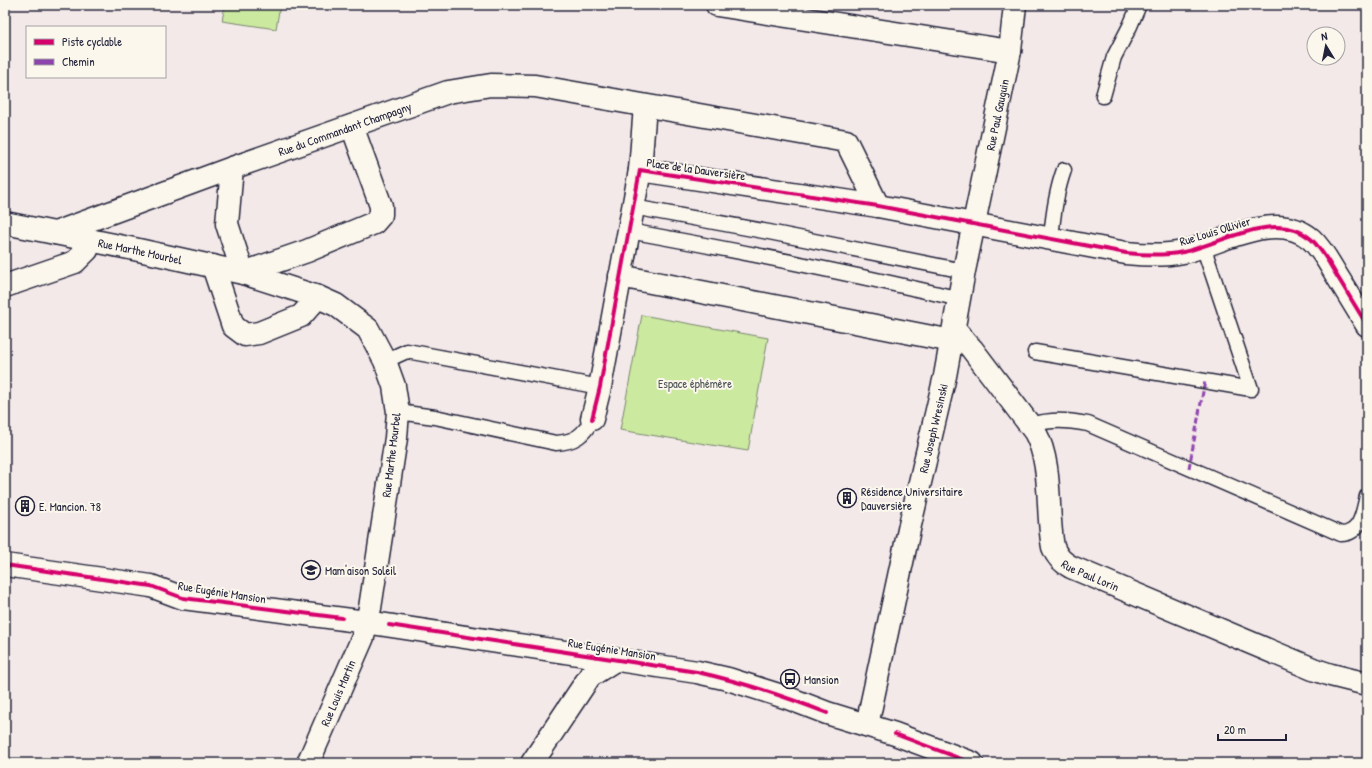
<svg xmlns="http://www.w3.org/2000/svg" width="1372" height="768" viewBox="0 0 1372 768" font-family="'Patrick Hand',sans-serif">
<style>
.green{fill:#cce9a0;stroke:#77866e}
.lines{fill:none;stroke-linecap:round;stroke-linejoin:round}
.lane-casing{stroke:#22223b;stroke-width:17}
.street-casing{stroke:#22223b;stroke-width:25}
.lane{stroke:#fbf7ec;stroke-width:14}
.street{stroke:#fbf7ec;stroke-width:22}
.quiet{stroke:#8e44ad;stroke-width:3;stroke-dasharray:6 3;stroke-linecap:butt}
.cycleway-casing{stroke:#fbf7ec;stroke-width:6}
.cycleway{stroke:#d6006c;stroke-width:4}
.labels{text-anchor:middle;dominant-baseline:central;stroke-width:4;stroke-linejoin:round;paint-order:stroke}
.street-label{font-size:12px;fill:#22223b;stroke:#fbf7ec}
.park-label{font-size:12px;fill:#4c5454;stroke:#fbf7ec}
.poi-label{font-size:12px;fill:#22223b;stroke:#fbf7ec;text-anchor:start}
</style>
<rect width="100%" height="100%" fill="#f4e9e9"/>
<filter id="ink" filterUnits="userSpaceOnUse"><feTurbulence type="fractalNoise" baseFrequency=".025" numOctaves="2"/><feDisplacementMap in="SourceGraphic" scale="8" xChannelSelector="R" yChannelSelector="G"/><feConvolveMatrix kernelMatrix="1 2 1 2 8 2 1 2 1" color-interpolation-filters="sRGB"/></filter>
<g filter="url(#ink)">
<path class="green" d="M225,5H280L276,29L222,21Z
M642,315L768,338L748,451L620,430Z"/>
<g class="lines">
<defs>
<path id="lane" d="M1103,96L1114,57L1130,26L1139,5
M633,207L769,232L964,271
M629,231C739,251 850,273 960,299
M1051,239C1053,215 1056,192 1064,170
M1035,352L1251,389L1203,246
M385,361L407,351L600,387
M398,412L435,417L556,443C575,442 584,435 592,419
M1030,425C1052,419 1066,420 1088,424L1341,534C1361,534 1363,512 1367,496"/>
<g id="street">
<path d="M717,5L1010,51"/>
<path d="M232,168L227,224L243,273L307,251L374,223L381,215V206L352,126"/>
<path d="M640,170L645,106"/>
<path id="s1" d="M5,223L134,249L243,273L318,297L336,305L368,329L385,361L394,386L398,412L396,438L370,608L363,637L308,763"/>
<path id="s2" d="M55,233L232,168L448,92L491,85L535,86L846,141L878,206"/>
<path d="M213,266L233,326L245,335L259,333L301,316L318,297"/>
<path d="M620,276L952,341"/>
<path d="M5,286L75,262L87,250L91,240"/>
<path id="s3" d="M954,329L972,349L1035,432C1053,465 1046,510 1053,547C1057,557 1062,562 1071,567L1313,669L1331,675L1367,684"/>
<path d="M592,419L600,387L640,170L878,206L1126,253C1145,255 1164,256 1183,252C1221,244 1275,209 1311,239C1322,249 1329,263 1337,276C1347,292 1357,309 1367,325"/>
<path d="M5,565L151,586L183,598L366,622L697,672L728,679L788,698L827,713L895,734L972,763"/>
<path id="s4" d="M867,725L910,525L945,376L964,271L1010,51L1015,5"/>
<path d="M532,763L590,676L615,660"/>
</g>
</defs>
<use href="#lane" class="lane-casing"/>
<use href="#street" class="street-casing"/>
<use href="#lane" class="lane"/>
<use href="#street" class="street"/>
<path class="quiet" d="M1189,468L1205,381"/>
<defs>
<path id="cycleway" d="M592,419L600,387L640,170L878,206L1126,253C1145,255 1164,256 1183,252C1221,244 1275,209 1311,239C1322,249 1329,263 1337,276C1347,292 1357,309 1367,325
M5,565L151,586L183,598L342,618
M389,625L697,672C742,682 784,696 827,713
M895,734L972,763"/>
</defs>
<use href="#cycleway" class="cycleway-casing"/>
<use href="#cycleway" class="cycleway"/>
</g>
</g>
<defs>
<symbol id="building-ring" viewBox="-11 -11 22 22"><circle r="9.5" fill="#fbf7ec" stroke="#22223b" stroke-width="1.5"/><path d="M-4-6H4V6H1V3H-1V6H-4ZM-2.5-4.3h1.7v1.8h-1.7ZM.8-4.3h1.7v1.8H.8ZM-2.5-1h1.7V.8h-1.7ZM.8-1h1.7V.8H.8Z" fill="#22223b"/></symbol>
<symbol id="school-ring" viewBox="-11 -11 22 22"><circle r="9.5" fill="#fbf7ec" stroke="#22223b" stroke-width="1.5"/><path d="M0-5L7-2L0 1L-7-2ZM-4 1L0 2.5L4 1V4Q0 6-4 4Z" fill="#22223b"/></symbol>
<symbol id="bus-ring" viewBox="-11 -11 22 22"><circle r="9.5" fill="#fbf7ec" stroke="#22223b" stroke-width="1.5"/><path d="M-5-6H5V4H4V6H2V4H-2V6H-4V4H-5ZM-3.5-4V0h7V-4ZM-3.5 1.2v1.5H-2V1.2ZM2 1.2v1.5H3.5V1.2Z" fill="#22223b"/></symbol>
</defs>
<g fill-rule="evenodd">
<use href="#building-ring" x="836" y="487" width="22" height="22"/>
<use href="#building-ring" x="14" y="495" width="22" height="22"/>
<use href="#school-ring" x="300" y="559" width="22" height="22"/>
<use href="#bus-ring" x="779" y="668" width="22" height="22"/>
</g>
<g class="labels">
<g class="street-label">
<text stroke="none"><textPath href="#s4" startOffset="624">Rue Paul Gauguin</textPath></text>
<text stroke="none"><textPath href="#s2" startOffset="308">Rue du Commandant Champagny</textPath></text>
<text transform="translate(696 169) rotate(8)">Place de la Dauversière</text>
<text transform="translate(1215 231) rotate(-17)">Rue Louis Ollivier</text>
<text stroke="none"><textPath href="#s1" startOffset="138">Rue Marthe Mourbel</textPath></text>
<text stroke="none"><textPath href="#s4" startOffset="304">Rue Joseph Wresinski</textPath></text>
<text transform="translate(391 455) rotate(-83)">Rue Marthe Mourbel</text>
<text stroke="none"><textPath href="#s3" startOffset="297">Rue Paul Lorin</textPath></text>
<text transform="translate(222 592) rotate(9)">Rue Eugénie Mansion</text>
<text transform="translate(612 649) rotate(9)">Rue Eugénie Mansion</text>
<text transform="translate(338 693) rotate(-67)">Rue Louis Martin</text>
</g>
<g class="park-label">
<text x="695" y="383">Espace éphémère</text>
</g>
<g class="poi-label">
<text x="861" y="491">Résidence Universitaire<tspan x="861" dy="14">Dauversière</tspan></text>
<text x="39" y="506">E. Mancion. 78</text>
<text x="325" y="570">Mam'aison Soleil</text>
<text x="804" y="679">Mansion</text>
</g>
</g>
<rect width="1372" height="768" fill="none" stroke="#fbf7ec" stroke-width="20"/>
<rect x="10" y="10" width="1352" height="748" fill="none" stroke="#22223b" stroke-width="1.5" filter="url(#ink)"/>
<rect x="26" y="26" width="140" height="52" fill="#fbf7ec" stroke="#a4a2a5"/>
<rect x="34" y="39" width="20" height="6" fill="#d6006c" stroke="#a4a2a5"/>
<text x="62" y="46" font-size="12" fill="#22223b">Piste cyclable</text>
<rect x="34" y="59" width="20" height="6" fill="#8e44ad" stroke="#a4a2a5"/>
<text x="62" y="66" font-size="12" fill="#22223b">Chemin</text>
<g transform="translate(1326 46) rotate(350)"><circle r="19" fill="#fbf7ec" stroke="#a4a2a5"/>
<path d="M0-3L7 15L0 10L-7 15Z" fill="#22223b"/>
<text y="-6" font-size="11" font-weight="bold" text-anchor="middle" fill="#22223b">N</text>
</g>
<path d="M1218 734v6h68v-6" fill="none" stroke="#22223b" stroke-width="2"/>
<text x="1224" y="734" font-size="12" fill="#22223b" stroke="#fbf7ec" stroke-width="3" paint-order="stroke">20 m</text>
</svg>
